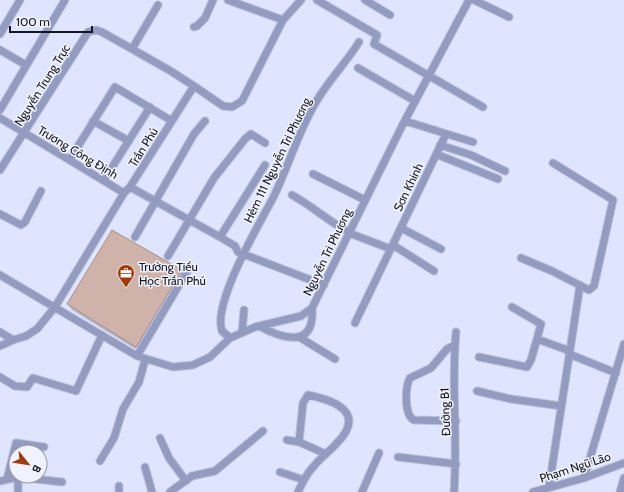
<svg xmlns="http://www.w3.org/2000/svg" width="624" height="492" viewBox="0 0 624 492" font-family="Cabin,sans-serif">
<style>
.shadow{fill:#0003}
.building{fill:#cfb3aa;stroke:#aa8f86}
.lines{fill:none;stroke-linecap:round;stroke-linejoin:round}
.minor-casing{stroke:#bac0d6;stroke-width:9}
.minor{stroke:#939bc0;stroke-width:7}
.labels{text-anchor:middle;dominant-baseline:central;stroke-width:3;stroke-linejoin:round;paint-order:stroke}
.street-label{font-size:12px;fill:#14151e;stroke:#f0f3fd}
.poi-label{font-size:12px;fill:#14151e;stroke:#f0f3fd;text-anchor:start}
</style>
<rect width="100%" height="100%" fill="#dfe5fe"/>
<path class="shadow" d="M181,271L185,276L140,352L72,310L68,304Z"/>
<path class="building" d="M112,230L182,270L136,347L67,304Z"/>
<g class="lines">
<defs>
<path id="minor" d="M228,0L283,20
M317,0L377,35L374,44L483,107
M365,0L390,15
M474,0L509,17
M194,27L197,26L205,18L213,0
M0,34L20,0
M132,49L158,5
M0,50L26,65
M358,68L415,101
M0,110L65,0
M0,118L124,193
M93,121L129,141
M405,121L473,142
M440,145L471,155L505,171
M436,154L498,179
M70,159L115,87L172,121
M0,170L88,32L96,30L102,32L169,70L194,86
M313,174L365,200
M104,180L150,107
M130,187L220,237L235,246L238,252L324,285
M292,195C312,206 328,221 349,232
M0,214L21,225L25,222L41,191
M401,228L441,249
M349,233L391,249
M135,237L194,134L205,121
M220,237L265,165
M393,245L434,271
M168,256L214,178L245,139L251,134L265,143
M521,258L552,271L589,290L594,286L613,200L553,163
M0,275L137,356L173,367L193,365L210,357L230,338L255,327L301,316L312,308L402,126L469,0
M512,307L541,324L537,339L570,351
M355,323L446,134
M259,326C283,339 315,349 312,308
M0,332L13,340
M242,333L244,310
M299,337L335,359
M230,338L222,331C212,303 260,223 274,196C289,165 298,132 316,102C328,81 346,63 359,42
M455,345L447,349L431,368L410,378C405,387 404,415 414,420L456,421
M0,346L13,340L26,336L37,329L55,307L124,193L130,187L194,86L223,106L232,107L242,101L283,20L301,0
M569,354L616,373
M137,356L188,270
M479,357L527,367L531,360L537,339
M0,377L15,386L27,387L33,378L76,391L102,335
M477,391L511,399L561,406
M160,438L169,458L186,481
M287,440L299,442
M398,457L456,464
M100,461L114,438L123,409L139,382L145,360
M145,467L152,492
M280,472L304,480
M584,478L624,344
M7,479L16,443L44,447
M0,481L18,477L62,482
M119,486V492
M549,487L580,285
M18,492V477
M170,492L192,476L215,471L263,431
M298,492C302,483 307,473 314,466C320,458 329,452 336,444C366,414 338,401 308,395L303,403L299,442L326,454
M362,492L379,453
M454,492C458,438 451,385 456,332
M533,492L584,478L624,463
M620,492L624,478"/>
</defs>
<use href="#minor" class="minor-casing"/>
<use href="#minor" class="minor"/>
</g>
<defs>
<symbol id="office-pin" viewBox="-11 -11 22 30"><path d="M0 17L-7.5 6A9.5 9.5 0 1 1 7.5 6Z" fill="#a03b0e" stroke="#f0f3fd"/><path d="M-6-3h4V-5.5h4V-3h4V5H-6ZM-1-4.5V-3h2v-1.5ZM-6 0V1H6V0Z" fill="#fff"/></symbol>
</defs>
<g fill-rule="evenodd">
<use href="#office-pin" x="116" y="263" width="20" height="27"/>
</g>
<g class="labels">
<g class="street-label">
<text transform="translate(42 85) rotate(-58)">Nguyễn Trung Trực</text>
<text transform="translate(143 147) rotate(-58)">Trần Phú</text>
<text transform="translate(78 152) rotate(31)">Trương Công Định</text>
<text transform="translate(277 160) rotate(-64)">Hẻm 111 Nguyễn Tri Phương</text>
<text transform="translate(408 187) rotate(-64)">Sơn Khinh</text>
<text transform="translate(327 252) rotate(-64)">Nguyễn Tri Phương</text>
<text transform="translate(445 412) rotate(-92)">Đường B1</text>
<text transform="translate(575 467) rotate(-18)">Phạm Ngũ Lão</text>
</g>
<g class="poi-label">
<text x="139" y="266">Trường Tiểu<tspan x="139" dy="14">Học Trần Phú</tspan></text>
</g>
</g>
<g transform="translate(28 464) rotate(120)"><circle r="19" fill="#f0f3fd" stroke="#989aa4"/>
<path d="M0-3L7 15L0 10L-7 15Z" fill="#a03b0e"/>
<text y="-6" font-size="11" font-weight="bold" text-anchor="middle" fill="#14151e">B</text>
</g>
<path d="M10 26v6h82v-6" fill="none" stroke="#14151e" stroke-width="2"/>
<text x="16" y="26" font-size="12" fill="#14151e" stroke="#f0f3fd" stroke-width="3" paint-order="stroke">100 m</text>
</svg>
